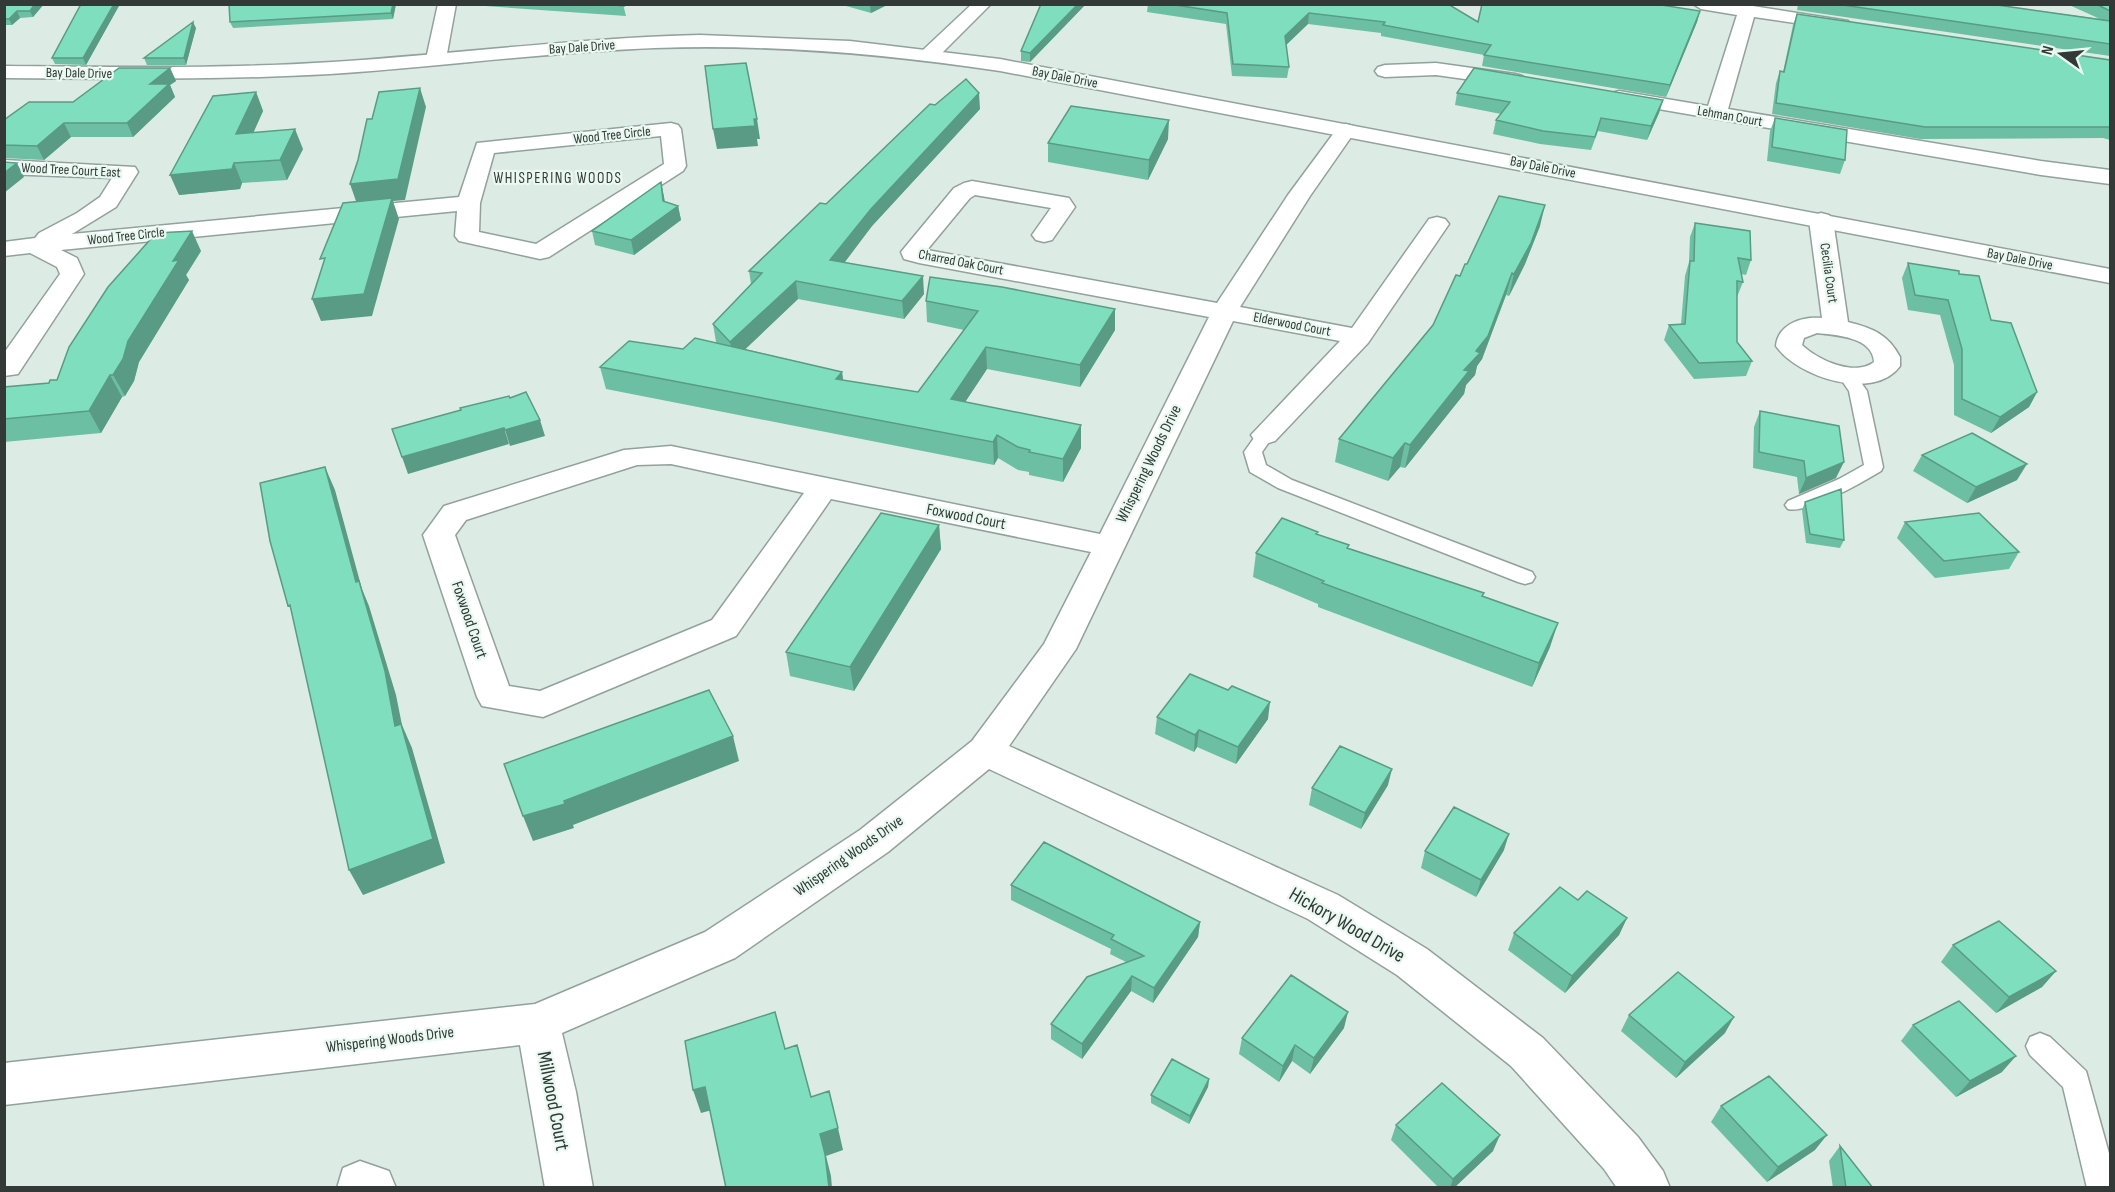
<svg xmlns="http://www.w3.org/2000/svg" width="2115" height="1192" viewBox="0 0 2115 1192" font-family="'Sofia Sans Condensed',sans-serif">
<style>
.lines{fill:none;stroke-linecap:round;stroke-linejoin:round}
.lane-casing{stroke:#92a19b;stroke-width:3}
.street-casing{stroke:#92a19b;stroke-width:3}
.secondary-casing{stroke:#92a19b;stroke-width:3}
.lane{fill:#fff;fill-rule:evenodd}
.street{fill:#fff;fill-rule:evenodd}
.secondary{fill:#fff;fill-rule:evenodd}
.wall{fill:#6dbfa3}
.shaded-wall{fill:#599b84}
.building{fill:#7fdebd;stroke:#599b84;stroke-width:1.5}
.labels{text-anchor:middle;dominant-baseline:central;stroke-width:4.5;stroke-linejoin:round;paint-order:stroke}
.far-street-label{font-size:14px;fill:#323936;stroke:#e9f9f2}
.far-neighbourhood-label{font-size:15px;letter-spacing:1.5px;fill:#323936;stroke:#e9f9f2}
.street-label{font-size:16px;fill:#323936;stroke:#e9f9f2}
.near-street-label{font-size:20px;fill:#323936;stroke:#e9f9f2}
</style>
<rect width="100%" height="100%" fill="#dcece5"/>
<g class="lines">
<defs>
<path id="lane" d="M1847,370L1853,371L1867,391L1883,467L1881,471C1863,482 1807,514 1788,509L1785,505L1788,501L1839,479L1864,465L1849,391L1838,375L1841,371Z
M1265,429L1271,431L1274,435L1262,452L1266,465L1292,480L1532,572L1535,577L1532,582L1525,584L1518,582L1278,488L1250,472L1244,452L1259,431Z
M2040,1033L2050,1037L2086,1071L2110,1157V1188H2087L2063,1087L2030,1055L2026,1046L2030,1037Z"/>
<path id="street" d="M438,4H456L446,59L443,63H429L426,59Z
M972,4H991L937,58H923L921,54L923,50Z
M1693,4H1740L1842,20L1848,21L1851,25L1848,29L1842,30L1754,17L1728,109L2041,161L2110,170V184L2041,175L1612,101L1609,97L1612,93L1619,91L1708,106L1737,15L1701,9Z
M1436,63L1515,74L1522,76L1525,80L1522,84L1515,86L1436,75L1385,77L1378,75L1375,71L1378,67L1385,65Z
M671,123L678,125L681,129L686,166L683,171L549,257L540,259L459,241L455,236L457,211L61,250L77,258L84,274L18,374L4,376V353L60,274L57,267L30,253L4,256V242L35,238L39,233L77,213L100,197L112,178L4,174V160L135,167L138,172L116,207L72,234L459,197L477,143ZM661,136L664,164L536,244L479,232L480,203L494,153Z
M1346,124L1353,126L1356,130L1310,196L1240,307L1352,328L1429,219L1437,217L1445,219L1449,224L1368,343L1275,441L1265,444L1255,441L1251,435L1340,341L1233,321L1076,649L1009,746L1338,895L1427,949L1543,1038L1638,1137L1663,1171L1670,1188H1617L1604,1169L1511,1066L1397,975L1308,919L989,769L888,852L735,958L562,1033L576,1092L593,1188H545L520,1045L4,1105V1063L535,1004L705,932L860,830L972,741L1044,644L1091,552L831,499L736,636L543,717L482,706L477,697L423,535L444,506L624,450L671,446L1100,534L1209,317L919,263L904,259L901,252L954,188L964,183L972,181L1069,198L1075,207L1052,240L1044,242L1036,240L1032,235L1051,208L975,195L970,198L927,250L1217,303L1288,195L1339,126ZM671,464L804,493L712,620L540,691L509,686L455,535L466,520L637,465Z
M1821,213L1829,215L1833,220L1848,322C1872,328 1888,334 1900,357V366C1874,402 1797,377 1776,346C1778,324 1802,316 1822,318L1809,220L1813,215ZM1817,333C1836,335 1873,337 1874,362C1854,377 1818,360 1802,345L1804,338Z
M360,1161L389,1171L396,1188H337L343,1168Z"/>
<path id="secondary" d="M700,35L850,41L1000,59L2110,269V283L1000,71C886,54 771,44 655,48C547,52 439,67 330,74C222,80 113,79 4,78V66C114,67 223,69 332,62C455,54 577,38 700,35Z"/>
</defs>
<use href="#lane" class="lane-casing"/>
<use href="#street" class="street-casing"/>
<use href="#secondary" class="secondary-casing"/>
<use href="#lane" class="lane"/>
<use href="#street" class="street"/>
<use href="#secondary" class="secondary"/>
</g>
<path class="wall" d="M4,4H44L33,17L20,18L12,25H4Z
M81,4H120L86,65L55,64L52,58Z
M396,4L393,19L233,28L230,22Z
M484,4H623L626,16L485,6Z
M839,4H889L871,13Z
M1041,4H1086L1030,62L1021,61V51Z
M1148,4H1448L1478,22L1700,11L1697,22L1666,97L1482,66L1484,55L1381,36V33L1308,24L1286,45L1289,67L1287,78L1232,76L1226,24L1147,12Z
M1798,4H1990L2100,19L2067,4H2110V57V56L1797,10Z
M1797,14L2110,60V140L2103,138L1920,139L1772,114L1776,83L1780,71L1783,72L1793,25Z
M196,28L186,65H147L144,58Z
M170,68L176,81L170,85L175,97L133,137H71L44,160L4,158V120L73,102Z
M256,92L263,111L253,133L303,149L287,180L242,183L240,189L179,195Z
M1457,93L1663,100L1659,113L1647,140L1598,131L1591,150L1540,144L1493,134L1496,120L1501,114L1455,105Z
M980,109L872,226L844,262L924,294L904,319L798,299L745,349L842,372L843,380L918,392L964,330L927,322L926,301L1115,330L1080,387L987,369L965,402L1081,425V448L1063,482L1029,475V472L1018,470L998,458L994,465L606,389L600,367L716,342L713,324L751,284L749,271L826,204Z
M1775,118L1845,160L1840,174L1767,161L1770,131Z
M1168,139L1148,180L1048,162V143Z
M661,182L665,202L678,206L681,220L634,255L595,245L592,231Z
M1695,223L1751,260L1746,275L1741,274L1743,282L1737,297V342L1752,361L1746,376L1694,379L1664,340L1669,325L1681,324L1685,276L1689,262L1690,237Z
M1540,226L1525,264L1509,296L1506,295L1482,359L1477,366L1475,375L1466,385L1464,394L1405,468L1400,467L1388,481L1335,462L1339,439L1433,325L1467,264Z
M201,251L186,275L189,280L139,362L134,381L125,396L122,397L101,433L4,442V387L49,383L57,380Z
M1908,263L1959,274L1991,320L2037,392L2029,407L1991,433L1954,415V365L1940,315L1908,310L1902,278Z
M1760,411L1836,478L1799,494L1797,477L1753,468L1754,427Z
M1922,455L2017,480L1967,503L1913,471Z
M1805,502L1844,540L1840,548L1806,543L1802,510Z
M1905,522L2019,552L2009,569L1935,578L1897,538Z
M939,525L941,549L854,691L790,676L786,652Z
M1318,535L1349,545L1348,548L1484,593L1483,596L1550,647L1532,687L1318,607V604L1253,577L1256,553Z
M1228,690L1268,719L1236,764L1197,747L1194,752L1155,734L1157,717Z
M1388,785L1361,829L1309,805L1312,788Z
M1504,850L1476,897L1421,868L1425,851Z
M1011,885L1200,922L1198,937L1153,1003L1131,991L1082,1059L1051,1039V1024L1126,962L1110,954L1111,949L1011,900Z
M1627,918L1619,935L1565,993L1508,950L1514,933Z
M1953,945L2056,971L2042,987L1996,1013L1941,962Z
M1629,1015L1725,1033L1676,1078L1621,1031Z
M1913,1025L2002,1072L1956,1097L1901,1041Z
M1344,1028L1310,1074L1292,1061L1279,1082L1239,1054L1242,1038Z
M1209,1079L1208,1087L1189,1124L1151,1103V1095Z
M1721,1106L1815,1150L1767,1182L1711,1122Z
M1396,1125L1493,1151L1454,1188H1439L1391,1140Z
M1840,1146L1873,1188H1833L1829,1161Z"/>
<path class="shaded-wall" d="M35,4H44L33,17L30,11Z
M114,4H120L86,65L83,58Z
M393,4H396L393,19L391,13Z
M875,4H889L871,13L870,6Z
M1078,4H1086L1030,62V53Z
M17,11L20,18L12,25L9,19Z
M1700,11L1697,22L1666,97L1670,85Z
M1309,13L1308,24L1284,47L1285,36Z
M193,22L196,28L186,65L184,58Z
M170,68L176,81L170,85L175,97L133,137L127,123L150,84Z
M420,88L426,107L405,200L393,201L399,219L372,316L321,321L312,299L357,204L350,184Z
M256,92L263,111L244,154L236,134Z
M979,93L980,109L872,226L833,278L830,260L871,209Z
M1663,100L1659,113L1647,140L1651,126Z
M754,119H757L760,139H757L758,146L717,149L713,129Z
M1169,120L1168,139L1148,180L1149,160Z
M64,123L71,137L44,160L37,146Z
M295,129L303,149L287,180L280,160Z
M17,163L24,177L4,193V173Z
M234,163L242,183L240,189L179,195L170,175Z
M661,182L664,197L666,215L678,206L681,220L634,255L631,240L663,201Z
M1545,205L1540,226L1525,264L1509,296L1514,274Z
M192,231L201,251L186,275L189,280L139,362L134,381L125,396L113,375L128,341L173,261Z
M1512,273L1506,295L1482,359L1477,366L1475,375L1466,385L1464,394L1405,468L1410,445L1464,370L1476,351Z
M923,276L924,294L904,319L902,301Z
M796,281L798,299L734,360L730,342Z
M1115,309V330L1080,387V365Z
M986,347L987,369L952,422L951,399Z
M842,372L845,394L836,379Z
M110,375L122,397L101,433L89,411Z
M2037,392L2029,407L1991,433L2000,417Z
M540,420L545,436L510,446L505,430Z
M1081,425V448L1063,482V459Z
M504,428L509,444L408,474L402,457Z
M997,435L998,458L994,465L993,442Z
M1405,443L1400,467L1388,481L1393,458Z
M1844,462L1836,478L1799,494L1806,478Z
M2027,464L2017,480L1967,503L1976,487Z
M325,467L335,490L362,589L369,606L396,695L402,725L412,748L445,863L363,895L349,870L395,726Z
M939,525L941,549L854,691L850,667Z
M1558,623L1550,647L1532,687L1539,663Z
M1270,702L1268,719L1236,764L1238,747Z
M1199,730L1197,747L1194,752L1195,735Z
M733,736L739,761L573,825L574,828L533,841L523,816Z
M1392,769L1388,785L1361,829L1365,813Z
M1509,834L1504,850L1476,897L1481,880Z
M1627,918L1619,935L1565,993L1572,976Z
M1200,922L1198,937L1153,1003L1154,988Z
M2056,971L2042,987L1996,1013L2009,997Z
M1132,976L1131,991L1082,1059V1044Z
M1348,1012L1344,1028L1310,1074L1314,1058Z
M1734,1017L1725,1033L1676,1078L1685,1062Z
M1295,1045L1292,1061L1279,1082L1283,1066Z
M2016,1056L2002,1072L1956,1097L1970,1081Z
M1209,1079L1208,1087L1189,1124L1190,1116Z
M705,1087L712,1110L701,1113L693,1090Z
M838,1128L843,1150L826,1156L831,1176L832,1188H829L820,1134Z
M1500,1135L1493,1151L1454,1188H1450L1453,1179Z
M1827,1135L1815,1150L1767,1182L1778,1167Z"/>
<path class="building" d="M4,4H35L30,11H17L9,19H4Z
M81,4H114L83,58H52Z
M229,4H393L391,13L230,22Z
M599,4H623L624,6Z
M1041,4H1078L1030,53L1021,51Z
M1169,4H1448L1478,22L1482,4H1655L1700,11L1670,85L1484,55L1491,45L1383,25L1385,22L1309,13L1285,36L1289,67L1233,64L1227,13Z
M1836,4H1990L2110,21V44Z
M2096,4H2110V11Z
M1797,14L2110,60V127H1925L1776,103L1780,71L1784,72Z
M193,22L184,58H144Z
M746,63L757,119H754L755,126L713,129L705,66Z
M119,68H170L150,84H169L127,123H64L37,146L4,145V120L29,102H73Z
M1474,68L1663,100L1651,126L1601,118L1595,137L1543,131L1496,120L1510,102L1457,93Z
M966,79L979,93L871,209L830,260L923,276L902,301L796,281L730,342L713,324L762,273L749,271L820,203L826,204L930,104L935,105Z
M420,88L398,179L350,184L358,160L367,119H372L379,92Z
M256,92L236,134L295,129L280,160L234,163L232,169L170,175L213,96Z
M1071,106L1169,120L1149,160L1048,143Z
M1775,118L1847,130L1845,160L1772,147Z
M4,162L17,163L4,173Z
M661,182L663,201L678,206L631,240L592,231Z
M1499,196L1545,205L1531,243L1514,274L1512,273L1488,336L1476,351L1480,353L1464,370L1469,371L1410,445L1405,443L1393,458L1339,439L1433,325L1456,275L1460,276L1465,264H1467Z
M392,198L364,294L312,299L325,258L320,259L343,203Z
M1695,223L1750,231L1751,260L1738,258L1743,282L1737,281V342L1752,361L1699,363L1669,325L1685,324L1690,261H1694Z
M192,231L173,261L179,260L128,341L123,359L113,375H110L89,411L4,419V387L49,383L50,380H57L69,347L108,287L156,233Z
M1908,263L1959,271V274L1979,276L1991,320L2011,323L2037,392L2000,417L1962,399V349L1948,300L1915,295Z
M930,277L1002,287L1115,309L1080,365L986,347L951,399L1081,425L1063,459L1029,452L1030,450L1018,447L997,435L993,442L600,367L629,341L683,349L695,338L842,372L836,379L918,392L978,311L926,301Z
M526,392L540,420L505,430L504,428L402,457L392,429L461,410L460,408L509,396L510,398Z
M1760,411L1839,426L1844,462L1806,478L1804,461L1759,452Z
M1972,433L2027,464L1976,487L1922,455Z
M325,467L356,582L359,581L385,671L395,726L401,724L433,839L349,870L290,605L288,606L270,541L260,483Z
M1841,489L1844,540L1810,534L1805,502Z
M881,513L939,525L850,667L786,652Z
M1979,513L2019,552L1944,561L1905,522Z
M1282,518L1318,532L1316,534L1349,545L1347,548L1484,593L1482,596L1558,623L1539,663L1322,583L1324,581L1256,553Z
M1190,674L1228,690L1232,686L1270,702L1238,747L1199,730L1195,735L1157,717Z
M709,690L733,736L564,801L565,804L523,816L504,764Z
M1340,746L1392,769L1365,813L1312,788Z
M1454,807L1509,834L1481,880L1425,851Z
M1044,842L1200,922L1154,988L1132,976L1082,1044L1051,1024L1087,977L1144,956L1111,939L1114,935L1011,885Z
M1560,887L1578,900L1587,891L1627,918L1572,976L1514,933Z
M1999,921L2056,971L2009,997L1953,945Z
M1678,972L1734,1017L1685,1062L1629,1015Z
M1291,975L1348,1012L1314,1058L1295,1045L1283,1066L1242,1038Z
M1959,1001L2016,1056L1970,1081L1913,1025Z
M775,1012L785,1049L797,1045L811,1097L829,1091L838,1128L820,1134L825,1154L829,1188H726L705,1087L693,1090L685,1041Z
M1172,1059L1209,1079L1190,1116L1151,1095Z
M1769,1076L1827,1135L1778,1167L1721,1106Z
M1442,1083L1500,1135L1453,1179L1396,1125Z
M1840,1146L1873,1188H1846Z"/>
<g class="labels">
<g class="far-street-label">
<text transform="translate(582 47) rotate(-4)">Bay Dale Drive</text>
<text transform="translate(79 73) rotate(1)">Bay Dale Drive</text>
<text transform="translate(1065 77) rotate(11)">Bay Dale Drive</text>
<text transform="translate(1730 116) rotate(10)">Lehman Court</text>
<text transform="translate(612 135) rotate(-6)">Wood Tree Circle</text>
<text transform="translate(1543 167) rotate(11)">Bay Dale Drive</text>
<text transform="translate(71 170) rotate(3)">Wood Tree Court East</text>
<text transform="translate(126 236) rotate(-6)">Wood Tree Circle</text>
<text transform="translate(2020 259) rotate(11)">Bay Dale Drive</text>
<text transform="translate(961 262) rotate(11)">Charred Oak Court</text>
<text transform="translate(1829 273) rotate(82)">Cecilia Court</text>
<text transform="translate(1292 324) rotate(11)">Elderwood Court</text>
</g>
<g class="far-neighbourhood-label">
<text x="558" y="178">WHISPERING WOODS</text>
</g>
<g class="street-label">
<text transform="translate(1149 464) rotate(-64)">Whispering Woods Drive</text>
<text transform="translate(966 517) rotate(11)">Foxwood Court</text>
<text transform="translate(469 620) rotate(71)">Foxwood Court</text>
<text transform="translate(849 856) rotate(-35)">Whispering Woods Drive</text>
<text transform="translate(390 1040) rotate(-7)">Whispering Woods Drive</text>
</g>
<g class="near-street-label">
<text transform="translate(1347 925) rotate(30)">Hickory Wood Drive</text>
<text transform="translate(553 1101) rotate(79)">Millwood Court</text>
</g>
</g>
<rect width="2115" height="1192" fill="none" stroke="#323936" stroke-width="12"/>
<g transform="translate(2061 54) rotate(285)" stroke="#e9f9f2" stroke-width="4.5" paint-order="stroke">
<path d="M0-4.5L10 22L0 15L-10 22Z" fill="#323936"/>
<text y="-9" font-size="16" font-weight="bold" text-anchor="middle" fill="#323936">N</text>
</g>
</svg>
